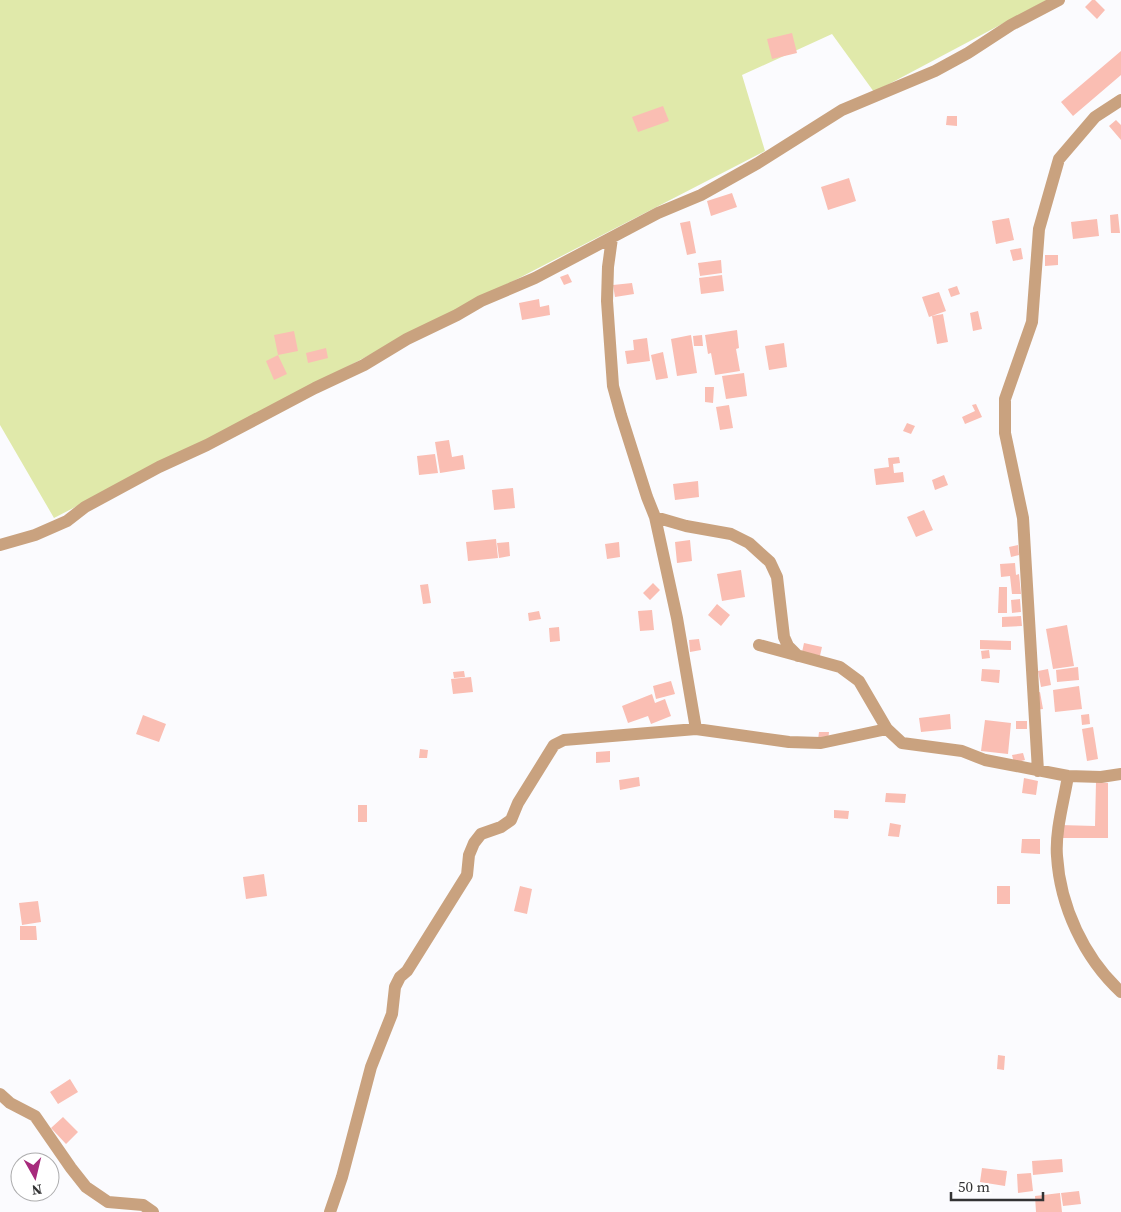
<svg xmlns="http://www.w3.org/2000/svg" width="1121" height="1212" viewBox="0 0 1121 1212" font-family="'Source Serif 4',serif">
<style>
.green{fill:#e0e9aa}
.building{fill:#fabeb3}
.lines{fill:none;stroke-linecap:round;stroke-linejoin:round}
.street{stroke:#c9a27f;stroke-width:12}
</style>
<rect width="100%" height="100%" fill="#fbfbfe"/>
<path class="green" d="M0,0H1047L874,92L832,34L742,75L765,151L54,518L0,425Z"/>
<path class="building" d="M1092,0H1095L1105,10L1097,19L1085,7Z
M792,33L797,53L772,59L767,39Z
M1121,51V75L1073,116L1061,102Z
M663,106L669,121L638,132L632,117Z
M947,116H957V126L946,125Z
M1116,120L1121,125V140L1109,126Z
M849,178L856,201L828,210L821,187Z
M732,193L737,207L711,216L707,201Z
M1118,214L1120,233H1111L1110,215Z
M1009,218L1014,240L996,244L992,221Z
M1097,219L1099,236L1073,239L1071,222Z
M690,221L696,253L687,255L680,223Z
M1021,248L1023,259L1013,261L1010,250Z
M1045,255H1058V265L1045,266Z
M721,260L722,273L700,276L698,263Z
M568,274L572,282L564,285L560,277Z
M722,275L724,291L701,294L699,278Z
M632,283L634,294L615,297L613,285Z
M957,286L960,294L951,297L948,289Z
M939,292L946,311L929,317L922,297Z
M539,299L540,307L549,305L550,315L522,320L519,303Z
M978,311L982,329L973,331L970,313Z
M943,314L948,342L937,344L932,316Z
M737,330L739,348L736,349L740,371L715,375L711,353L708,354L705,335Z
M294,331L298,351L278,355L274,335Z
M691,335L697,373L677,376L671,339Z
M702,335L703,346H694L693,336Z
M647,338L650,361L627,364L625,351L634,350L633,340Z
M784,343L787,367L769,370L765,346Z
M326,348L328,358L308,363L306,353Z
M663,352L668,378L656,380L651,355Z
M278,355L287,374L274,380L266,361Z
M744,373L747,396L726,399L722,376Z
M705,387H714L713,403L705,402Z
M976,404L982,417L965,424L962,417L975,411L972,405Z
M729,405L733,428L720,430L716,407Z
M907,423L915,426L911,434L903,431Z
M449,440L452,457L463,455L465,469L440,473L435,442Z
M435,454L438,473L419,475L417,456Z
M899,457L900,463L893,464L894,473L903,472L904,482L876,485L874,469L889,467L888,458Z
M944,475L948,485L935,490L932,480Z
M698,481L699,497L675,500L673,484Z
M513,488L515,508L494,510L492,490Z
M924,510L933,530L916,537L907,517Z
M496,539L498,558L468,561L466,542Z
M690,540L692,561L677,563L675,542Z
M509,542L510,556L499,558L497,543Z
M619,542L620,557L607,559L605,544Z
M1018,545L1019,555L1011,557L1009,547Z
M1015,563L1016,575L1019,574L1021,594H1012L1010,576L1001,577L1000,564Z
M741,570L745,597L722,601L717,574Z
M653,583L660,590L650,600L643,593Z
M428,584L431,603L423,604L420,585Z
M999,587H1007V613H998Z
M1020,599L1021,612L1012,613L1011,600Z
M717,604L730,615L721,626L708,615Z
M652,610L654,630L640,631L638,611Z
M539,611L541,619L529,621L528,613Z
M1021,616L1022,626L1002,627V617Z
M1067,625L1074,666L1053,669L1046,629Z
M559,627L560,641L550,642L549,628Z
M699,639L701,650L690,652L689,640Z
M980,640L1011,641V650L980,649Z
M804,643L822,647L819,660L801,657Z
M989,650L990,658L982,659L981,651Z
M1078,667L1079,680L1057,682L1056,670Z
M982,669L1000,670L999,683L981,681Z
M1048,669L1051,685L1041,687L1038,671Z
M464,671L465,677L454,678L453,672Z
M471,677L473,692L453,694L451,679Z
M671,681L675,694L656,699L653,686Z
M1079,686L1082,709L1055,712L1053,690Z
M1040,692L1043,709L1034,710L1032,694Z
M652,694L655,703L665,699L671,716L651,724L648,716L628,723L622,706Z
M950,714L951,729L921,732L919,718Z
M1089,714L1090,724L1082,725L1081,715Z
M143,715L166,724L159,742L136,734Z
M985,720L1011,723L1008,754L981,751Z
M1016,721H1027V729H1016Z
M1093,727L1098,759L1087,761L1082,729Z
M819,732H829L828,741L818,740Z
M420,749L428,750L427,758H419Z
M610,751V762L596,763V752Z
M1023,753L1025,760L1014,763L1012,755Z
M639,777L640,786L620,790L619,780Z
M1024,778L1038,781L1036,795L1022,793Z
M1096,782L1108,783V838H1059L1060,825L1095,826Z
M886,793L906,794L905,803L885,802Z
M358,805H367V822H358Z
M834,810L849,811L848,819L834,818Z
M890,823L901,825L899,837L888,836Z
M1022,839H1040V854L1021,853Z
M264,874L267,896L246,899L243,877Z
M520,886L532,889L527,914L514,911Z
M997,886H1010V904H997Z
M38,901L41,922L22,925L19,903Z
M20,926H36L37,940H20Z
M998,1055L1005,1056L1004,1070L997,1069Z
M70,1079L78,1092L58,1104L50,1092Z
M63,1117L78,1132L66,1144L51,1128Z
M1062,1159L1063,1172L1033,1175L1032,1161Z
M982,1168L1007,1171L1005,1186L980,1182Z
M1031,1173L1033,1191L1018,1193L1017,1174Z
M1079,1191L1081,1204L1063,1206L1061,1193Z
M1060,1193L1062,1212H1036L1035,1196Z"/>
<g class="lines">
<path class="street" d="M612,238L608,267L607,301L613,386L621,415L647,497L655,517L677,618L696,729
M655,517L686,526L731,534L749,543L770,562L777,577L784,637L788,646L798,656
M0,545L35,535L67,521L85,507L159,467L207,445L315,388L364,365L407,339L457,315L481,301L535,278L658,213L701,195L758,163L842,110L935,71L968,53L1011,25L1059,0
M759,645L840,667L859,681L887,729L902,743L962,751L985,760L1068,776L1101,777L1121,774
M1038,771L1023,518L1005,433V399L1032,322L1039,229L1059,159L1095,117L1121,100
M1068,776C1064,801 1055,831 1057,856C1060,906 1084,958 1121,992
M0,1094L10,1103L35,1116L71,1168L86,1187L108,1202L143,1205L153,1212
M330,1212L342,1177L371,1067L392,1014L395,987L400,977L407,971L467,875L469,855L474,843L481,834L501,827L511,820L518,803L554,745L564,740L696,729L789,742L821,743L887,729"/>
</g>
<g transform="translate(35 1177) rotate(172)"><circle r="24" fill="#ffffff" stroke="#adadae"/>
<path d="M0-4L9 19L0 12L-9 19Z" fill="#a72a7c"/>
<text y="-8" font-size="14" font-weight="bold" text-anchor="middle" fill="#333334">N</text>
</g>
<path d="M951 1192v8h92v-8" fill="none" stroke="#333334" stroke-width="2.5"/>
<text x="958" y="1192" font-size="15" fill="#333334" stroke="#ffffff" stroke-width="4" paint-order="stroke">50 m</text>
</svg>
